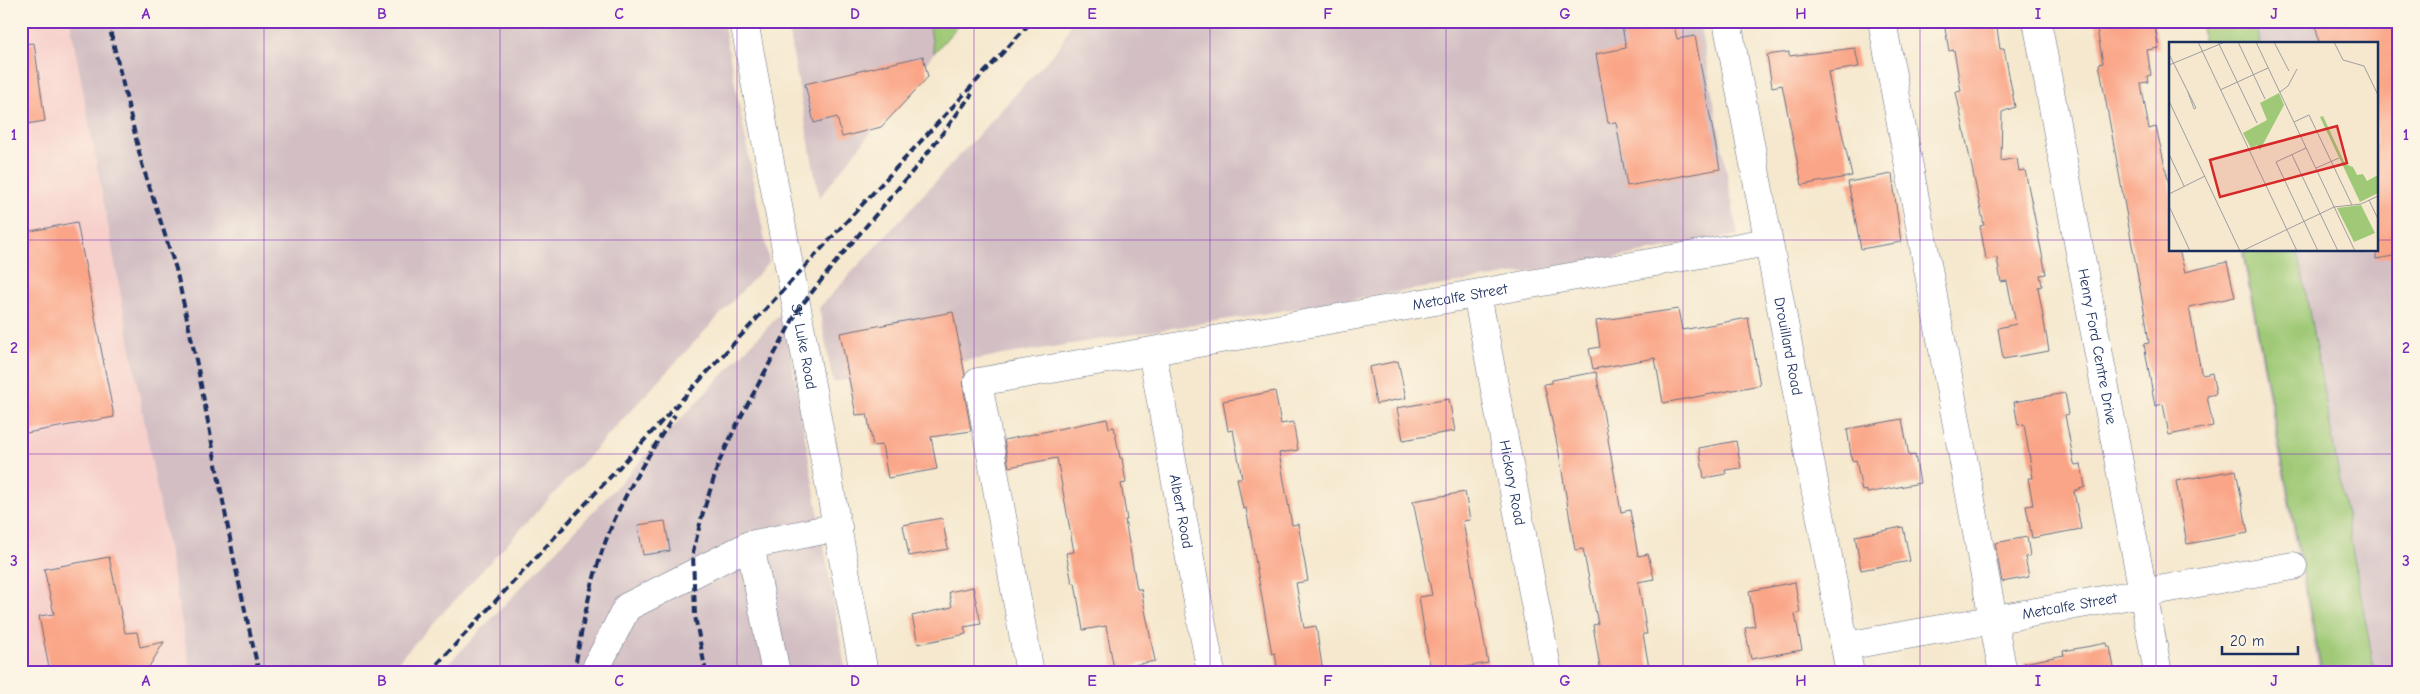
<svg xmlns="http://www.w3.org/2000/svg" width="2420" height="694" viewBox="0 0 2420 694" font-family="'Comic Neue',sans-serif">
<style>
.built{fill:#f7d0cc}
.industrial{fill:#d2bec3}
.green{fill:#9fc976;stroke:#5d7c6a}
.building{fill:#faa587}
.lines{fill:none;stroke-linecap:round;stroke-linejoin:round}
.minor-casing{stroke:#677085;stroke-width:29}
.minor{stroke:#fff;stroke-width:28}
.rail{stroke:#1b2f5e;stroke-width:4;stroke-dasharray:8 4;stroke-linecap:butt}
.grid{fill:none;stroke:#7b2cbf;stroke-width:1;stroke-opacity:0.55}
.labels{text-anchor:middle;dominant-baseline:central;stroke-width:5;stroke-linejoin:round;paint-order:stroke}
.street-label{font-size:15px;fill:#1b2f5e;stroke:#fcf5e5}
.inset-road{fill:none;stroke:#9e9ea1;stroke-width:1}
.view{fill:#d62828;fill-opacity:0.15;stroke:#d62828;stroke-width:2.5}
.inset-edge{fill:none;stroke:#1b2f5e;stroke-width:2.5}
.neatline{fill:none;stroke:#7b2cbf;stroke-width:2}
.grid-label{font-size:16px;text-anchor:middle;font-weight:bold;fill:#7b2cbf}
</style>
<rect width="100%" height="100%" fill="#fcf5e5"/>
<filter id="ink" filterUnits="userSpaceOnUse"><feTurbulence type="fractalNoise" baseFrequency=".02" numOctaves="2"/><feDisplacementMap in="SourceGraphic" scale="10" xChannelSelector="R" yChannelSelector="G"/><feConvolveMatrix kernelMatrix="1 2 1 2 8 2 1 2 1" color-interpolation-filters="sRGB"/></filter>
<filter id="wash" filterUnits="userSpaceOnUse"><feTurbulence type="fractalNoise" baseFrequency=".0096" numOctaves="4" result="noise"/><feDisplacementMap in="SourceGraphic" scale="20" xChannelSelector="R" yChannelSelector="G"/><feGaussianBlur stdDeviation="1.12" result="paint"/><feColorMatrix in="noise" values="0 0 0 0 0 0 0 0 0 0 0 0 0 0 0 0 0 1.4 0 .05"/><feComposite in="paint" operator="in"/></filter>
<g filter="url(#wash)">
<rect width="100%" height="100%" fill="#f5e8ce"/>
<path class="built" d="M21,21H70L191,673H21Z"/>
<path class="industrial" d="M70,21H723L769,262L387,673H191Z
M787,21H929L934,53L819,198Z
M1072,21H1699L1738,235L1612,258L833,382L819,308L1060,46Z
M2199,21H2399V673H2319L2241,250H2376V44H2203Z
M783,311L846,673H440Z"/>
<path class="green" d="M929,21H962L934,53Z
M2200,21H2256L2260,44H2204Z
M2243,250H2298L2375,673H2322Z"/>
<g id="blocks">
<path class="building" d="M1621,21H1673L1677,39L1695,36L1720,169L1627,186L1616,122L1608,123L1596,54L1626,48Z
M1956,21H1996L2000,49L2004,48L2015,107L2002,112L2001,161L2017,158L2019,171L2025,170L2046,274L2040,275L2042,286L2038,287L2049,351L2003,359L1998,328L2016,324L2007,281L2001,282L1997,258L1986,259L1980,226L1984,225L1956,92L1961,91L1954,50L1949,51L1944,23Z
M2112,21H2154L2159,48L2147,50L2151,75L2147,76L2148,82L2141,83L2149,129L2156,127L2170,188V250H2179L2185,272L2227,262L2235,297L2189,307L2201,372L2203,375L2212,373L2216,394L2207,396L2213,426L2169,435L2163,404L2155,406L2144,344L2149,343L2146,321L2099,64L2103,63L2096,24Z
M2315,21H2399V255L2376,259V44H2319Z
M34,43L45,121L21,125V44Z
M1855,48L1859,67L1828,72L1837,121L1839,120L1852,176L1802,185L1782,85L1772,87L1767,55L1789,52V56Z
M923,56L928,77L881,127L842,137L837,117L814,123L805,84Z
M1892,174L1901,242L1861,249L1848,182Z
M77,222L114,417L21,434V233Z
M1678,309L1682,330L1748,318L1760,385L1663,403L1655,358L1593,369L1589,349L1600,347L1596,321Z
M953,312L965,375L963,385L971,431L931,437L937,469L888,478L882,445L873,446L867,414L856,415L840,333Z
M1398,361L1406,398L1376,404L1369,367Z
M1596,372L1621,512L1630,510L1638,556L1648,554L1654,579L1638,582L1647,634H1643L1650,673H1601L1593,625L1598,624L1583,549L1575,550L1559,453L1544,384L1552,383V380Z
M1275,391L1281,424L1293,422L1298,450L1279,453L1292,525L1298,524L1308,581L1296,583L1304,628L1316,626L1323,673H1278L1275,653L1272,654L1246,508L1243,509L1237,478H1242L1233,430L1228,431L1223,401Z
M2065,393L2069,414L2065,415L2074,463L2075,465L2081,464L2085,487L2074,491L2081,529L2032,538L2026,506L2033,505L2028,478H2033L2024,424L2018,425L2014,402Z
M1449,399L1455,431L1403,440L1397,408Z
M1107,419L1109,428L1114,427L1120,458H1122L1126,483L1121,484L1127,520H1125L1137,589H1141L1155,661L1114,669L1106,626L1083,630L1075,583H1072L1066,553L1074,552L1057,458L1009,467L1004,440Z
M1902,419L1909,456L1915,455L1920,483L1867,493V490L1862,491L1856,460L1852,461L1847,429Z
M1736,441L1741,468L1725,470L1726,474L1704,478L1699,448Z
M2236,470L2248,533L2187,544L2176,481Z
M1465,492L1470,520L1463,521L1488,663L1431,673L1419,597L1432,595L1413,501Z
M942,518L948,549L909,556L903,525Z
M665,521L670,551L643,555L638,525Z
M1903,527L1910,561L1861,570L1855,536Z
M2027,537L2030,556L2025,557L2029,577L2002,582L1995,543Z
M109,557L125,633L137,632L140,647L164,642L147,670L134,673H50L39,616L54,614L44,569Z
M1795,582L1800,613L1795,614L1802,650L1751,659L1745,628L1755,626L1749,591Z
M973,587L981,624L964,627L966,634L918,644L912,616L952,607L949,592Z
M2107,643L2108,647H2110L2115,673H2025L2024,663L2064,655L2063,651Z"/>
</g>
</g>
<g filter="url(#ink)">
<use href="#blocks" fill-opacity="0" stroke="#677085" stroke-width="1"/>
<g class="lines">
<defs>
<g id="minor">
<path id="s1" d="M744,21L864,673"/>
<path id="s2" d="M1727,21L1850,673"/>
<path d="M1882,21L2003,673"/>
<path id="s3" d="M2037,21L2158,673"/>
<path id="s4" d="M1477,294L1548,673"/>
<path id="s5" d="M1152,352L1211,673"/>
<path d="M750,545L776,673"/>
<path id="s6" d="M1845,646L2293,566"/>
<path d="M596,673L597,666L627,607L750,545L838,527"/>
<path id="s7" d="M1030,673L978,382L1768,242"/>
</g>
</defs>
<use href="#minor" class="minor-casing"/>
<use href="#minor" class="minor"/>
<path class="rail" d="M108,21L142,164L176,269L198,369L235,565L259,673
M429,673L1032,21
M574,673C582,627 591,578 608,535C625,492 649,453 675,415
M706,673L695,616L693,552L702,516L719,462L736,426L798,310L834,264L923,159L972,94"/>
</g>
</g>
<path class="grid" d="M264,21V673M500,21V673M737,21V673M974,21V673M1210,21V673M1446,21V673M1683,21V673M1920,21V673M2156,21V673M21,240H2170M2376,240H2399M21,454H2399"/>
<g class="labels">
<g class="street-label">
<text stroke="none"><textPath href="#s7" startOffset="785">Metcalfe Street</textPath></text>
<text stroke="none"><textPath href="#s1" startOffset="331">St. Luke Road</textPath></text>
<text stroke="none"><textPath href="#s2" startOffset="331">Drouillard Road</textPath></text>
<text stroke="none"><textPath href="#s3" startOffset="331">Henry Ford Centre Drive</textPath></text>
<text stroke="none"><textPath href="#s4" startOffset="192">Hickory Road</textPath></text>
<text stroke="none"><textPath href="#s5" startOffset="162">Albert Road</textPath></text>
<text stroke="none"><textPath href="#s6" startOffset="228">Metcalfe Street</textPath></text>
</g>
</g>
<g transform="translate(2169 42)">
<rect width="209" height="209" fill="#f5e8ce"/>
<path d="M110,51L115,63L91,108L88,103L82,106L74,91L98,78L91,61ZM154,74L176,122L184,125L188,133L194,132L198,139L209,133V151L191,160L151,75ZM192,163L206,191L185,200L168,166Z" fill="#9fc976"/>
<path class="inset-road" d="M29,0L128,209M49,0L88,81M69,0L96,57M87,0L186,209M105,0L120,29M165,0L174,18L195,24L209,53M0,12L27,66L25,67M0,23L56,0M51,48L99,26M19,50L25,67M111,50L119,44L128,27M0,59L71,209M125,80L140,73L183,163M137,106L107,120L149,209M0,112L15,144M123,113L169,209M147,126L170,116M0,152L36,134M200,158L209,177M0,164L21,209M73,209L165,165L192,162L209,154"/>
<path class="view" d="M168,84L178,121L51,155L41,118Z"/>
<rect width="209" height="209" class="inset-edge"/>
</g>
<rect width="2420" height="694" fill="none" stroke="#fcf5e5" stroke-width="55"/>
<path d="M2222 646v8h76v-8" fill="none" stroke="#1b2f5e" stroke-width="2.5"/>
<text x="2230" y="646" font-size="15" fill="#1b2f5e" stroke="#fcf5e5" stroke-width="4" paint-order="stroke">20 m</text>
<rect x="28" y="28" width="2364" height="638" class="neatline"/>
<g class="grid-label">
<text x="146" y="19">A</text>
<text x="382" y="19">B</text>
<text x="619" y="19">C</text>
<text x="855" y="19">D</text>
<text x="1092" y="19">E</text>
<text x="1328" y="19">F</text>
<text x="1565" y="19">G</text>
<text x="1801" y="19">H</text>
<text x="2038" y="19">I</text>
<text x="2274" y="19">J</text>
<text x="14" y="140">1</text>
<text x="2406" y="140">1</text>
<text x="14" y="353">2</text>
<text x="2406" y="353">2</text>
<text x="14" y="566">3</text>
<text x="2406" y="566">3</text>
<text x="146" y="686">A</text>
<text x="382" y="686">B</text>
<text x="619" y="686">C</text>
<text x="855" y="686">D</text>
<text x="1092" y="686">E</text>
<text x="1328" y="686">F</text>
<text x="1565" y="686">G</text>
<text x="1801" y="686">H</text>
<text x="2038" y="686">I</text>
<text x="2274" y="686">J</text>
</g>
</svg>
